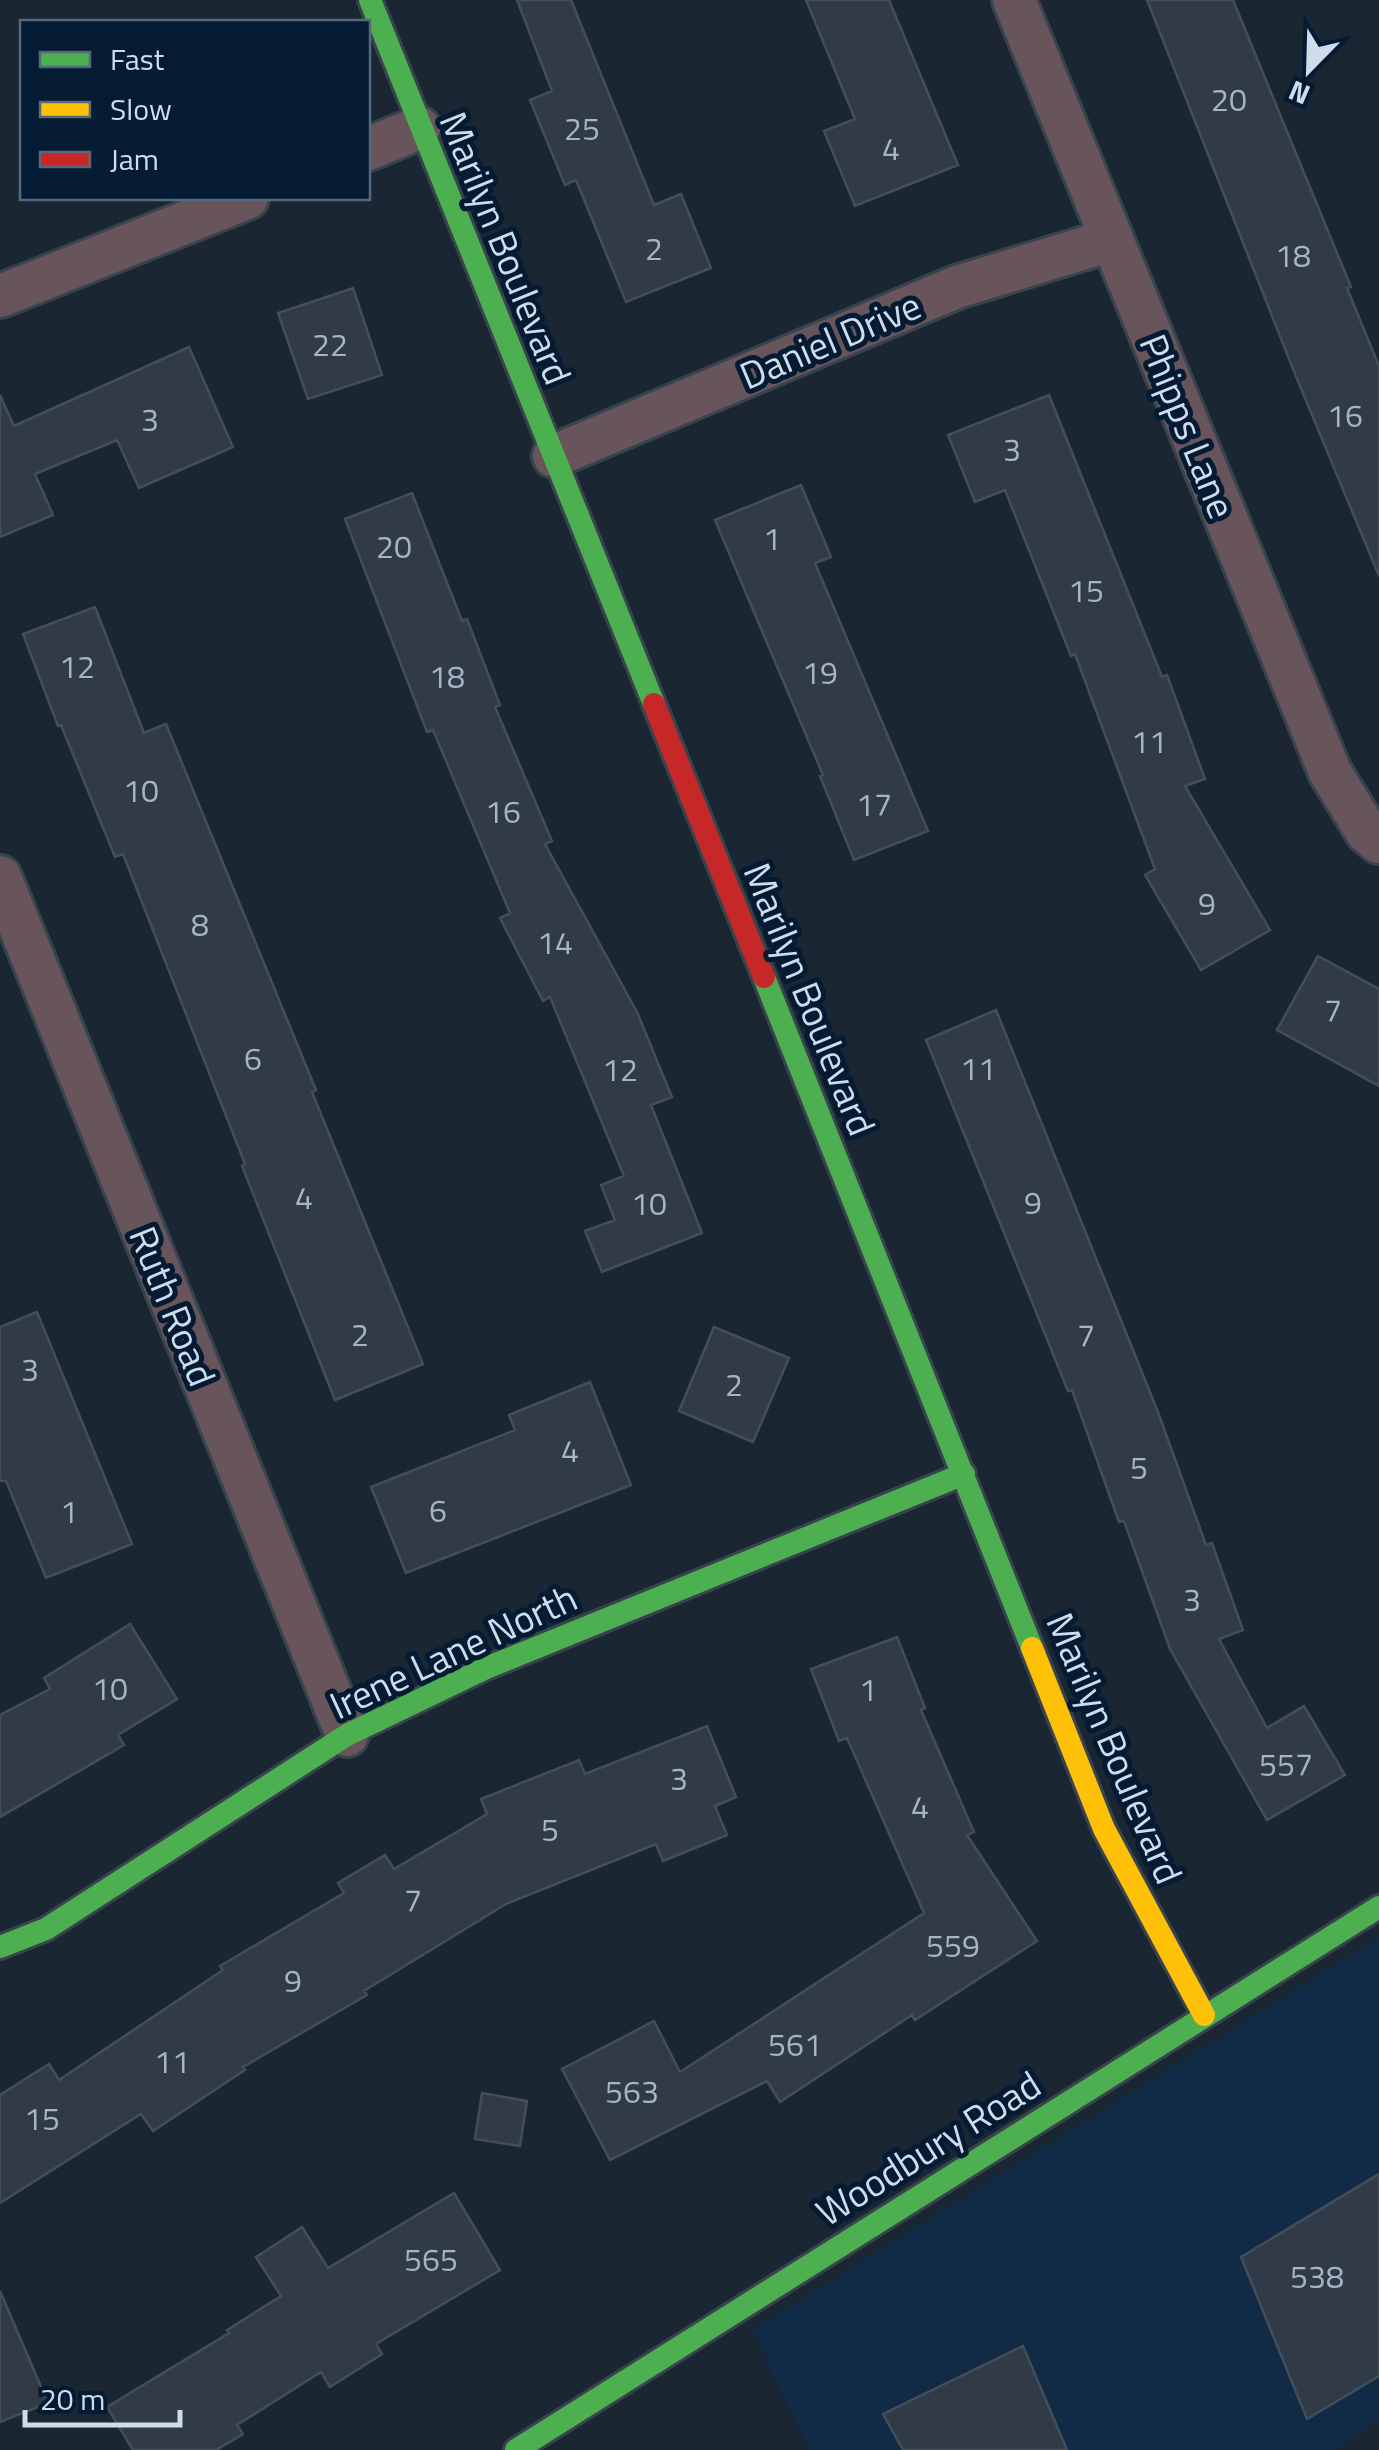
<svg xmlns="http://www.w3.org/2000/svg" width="1379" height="2450" viewBox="0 0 1379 2450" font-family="'Titillium Web',sans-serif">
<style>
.built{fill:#112b47}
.building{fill:#313b47;stroke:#434e58;stroke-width:2.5}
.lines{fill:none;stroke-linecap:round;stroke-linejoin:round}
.street-casing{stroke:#38434e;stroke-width:48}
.fast-casing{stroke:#38434e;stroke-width:28}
.slow-casing{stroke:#38434e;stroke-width:28}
.jam-casing{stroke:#38434e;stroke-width:28}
.street{stroke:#67555b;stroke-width:42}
.fast{stroke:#4caf50;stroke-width:22}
.slow{stroke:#ffc107;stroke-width:22}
.jam{stroke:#c62828;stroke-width:22}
.labels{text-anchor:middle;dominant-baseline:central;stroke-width:10;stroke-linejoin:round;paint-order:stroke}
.number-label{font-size:32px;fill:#a7b4c3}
.street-label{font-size:38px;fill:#cedcec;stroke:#051b33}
</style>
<rect width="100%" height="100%" fill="#1a2632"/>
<path class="built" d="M1379,1937V2421L1335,2450H810L752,2330Z"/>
<path class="building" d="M517,0H571L654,205L681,194L711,268L626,302L576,180L565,185L530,100L552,91Z
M806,0H889L958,165L855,206L824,131L855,119Z
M1147,0H1233L1351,287L1347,288L1379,366V576L1295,374Z
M353,288L382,375L308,399L278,313Z
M189,347L233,447L139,488L117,440L35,474L53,515L0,537V395L14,426Z
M1049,395L1162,677L1167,675L1205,779L1185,786L1270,930L1201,970L1145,875L1155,869L1075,654L1071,656L1005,490L975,502L948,435Z
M801,485L831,557L815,563L928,831L854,860L820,776L823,775L715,520Z
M412,493L462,621L467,619L500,705L495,707L552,841L545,844L637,1012L672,1097L651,1105L702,1233L602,1272L585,1231L615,1220L601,1185L624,1176L550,997L543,1001L500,918L510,913L433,730L427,732L345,519Z
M95,607L144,733L166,724L316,1090L312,1092L423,1364L335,1400L242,1166L245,1164L123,854L115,857L61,725L58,726L23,634Z
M1318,956L1379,989V1086L1277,1030Z
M996,1010L1158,1412L1206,1545L1212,1543L1243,1630L1219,1639L1267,1728L1304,1706L1345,1775L1267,1820L1170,1649L1124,1521L1119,1522L1072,1390L1068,1391L926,1040Z
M37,1312L132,1544L46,1578L6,1481H0V1327Z
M714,1327L789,1358L753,1442L679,1411Z
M590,1382L631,1485L406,1573L371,1487L515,1430L509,1415Z
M130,1624L177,1699L118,1735L124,1745L0,1817V1715L50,1689L44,1678Z
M897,1637L925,1708L921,1710L974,1832L967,1835L1037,1941L915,2020L912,2015L780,2102L767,2081L610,2160L562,2069L654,2021L680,2072L924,1913L847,1738L839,1741L811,1669Z
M707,1726L736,1797L715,1806L727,1835L663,1861L656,1844L506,1904L364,1991L367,1995L243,2067L245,2070L153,2131L141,2114L0,2203V2095L49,2064L59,2080L223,1970L220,1966L344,1893L338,1883L385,1855L394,1869L487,1814L481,1799L579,1760L585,1774Z
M482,2093L527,2101L520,2146L475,2139Z
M1379,2174V2376L1307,2419L1241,2257Z
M454,2193L500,2270L376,2344L382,2354L330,2387L321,2372L237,2425L243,2434L216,2450H133L107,2407L229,2333L227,2330L281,2296L256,2257L302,2227L328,2268Z
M0,2291L48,2403L0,2422Z
M1023,2346L1067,2450H903L883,2414Z"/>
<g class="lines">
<defs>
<path id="street" d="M1014,0L1330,772L1367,832L1379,842
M368,149L419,128
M0,296L247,198
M554,456L957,287L1111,240
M0,877L347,1735"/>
<path id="fast" d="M370,0L654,704
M764,977L1032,1648
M0,1947L46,1929L347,1735L486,1668L964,1474
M516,2450L1379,1907"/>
<path id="slow" d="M1032,1648L1104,1829L1204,2015"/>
<path id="jam" d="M654,704L764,977"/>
</defs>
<use href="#street" class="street-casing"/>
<use href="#fast" class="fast-casing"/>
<use href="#slow" class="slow-casing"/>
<use href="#jam" class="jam-casing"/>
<use href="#street" class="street"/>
<use href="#fast" class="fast"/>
<use href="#slow" class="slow"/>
<use href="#jam" class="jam"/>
</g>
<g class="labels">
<g class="number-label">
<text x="1229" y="99">20</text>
<text x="582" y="128">25</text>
<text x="891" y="148">4</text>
<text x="654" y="248">2</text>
<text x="1293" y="255">18</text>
<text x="330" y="344">22</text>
<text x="1345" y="415">16</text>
<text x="150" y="419">3</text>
<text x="1012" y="449">3</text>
<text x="772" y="538">1</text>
<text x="394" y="546">20</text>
<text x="1086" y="590">15</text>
<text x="77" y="666">12</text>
<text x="820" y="672">19</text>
<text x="447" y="676">18</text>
<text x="1149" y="741">11</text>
<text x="141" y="790">10</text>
<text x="874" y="804">17</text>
<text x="503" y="811">16</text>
<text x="1207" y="903">9</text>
<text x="200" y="924">8</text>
<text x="555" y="942">14</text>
<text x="1333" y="1010">7</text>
<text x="253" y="1058">6</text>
<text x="978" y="1068">11</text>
<text x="620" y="1069">12</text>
<text x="304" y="1197">4</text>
<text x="1033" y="1202">9</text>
<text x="649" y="1203">10</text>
<text x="360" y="1334">2</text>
<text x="1086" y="1335">7</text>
<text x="30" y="1369">3</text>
<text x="734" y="1384">2</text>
<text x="570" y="1450">4</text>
<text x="1139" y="1467">5</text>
<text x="438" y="1510">6</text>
<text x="69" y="1511">1</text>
<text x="1192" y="1599">3</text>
<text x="110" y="1688">10</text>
<text x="868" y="1689">1</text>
<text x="1286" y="1764">557</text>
<text x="679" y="1778">3</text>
<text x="920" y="1806">4</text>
<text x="550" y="1829">5</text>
<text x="413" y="1900">7</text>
<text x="953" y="1945">559</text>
<text x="293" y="1980">9</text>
<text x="795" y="2044">561</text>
<text x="172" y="2061">11</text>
<text x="632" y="2091">563</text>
<text x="42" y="2118">15</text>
<text x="431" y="2259">565</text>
<text x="1317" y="2276">538</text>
</g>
<g class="street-label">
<text transform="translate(506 248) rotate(68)">Marilyn Boulevard</text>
<text transform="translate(830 340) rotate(-23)">Daniel Drive</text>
<text transform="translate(1188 426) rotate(68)">Phipps Lane</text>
<text transform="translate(810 999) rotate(68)">Marilyn Boulevard</text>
<text transform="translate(173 1306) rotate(68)">Ruth Road</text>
<text transform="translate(453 1651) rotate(-25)">Irene Lane North</text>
<text transform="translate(1115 1748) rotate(67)">Marilyn Boulevard</text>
<text transform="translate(928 2148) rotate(-32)">Woodbury Road</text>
</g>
</g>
<rect x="20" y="20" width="350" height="180" fill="#051b33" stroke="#55687d" stroke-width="2.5"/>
<rect x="40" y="52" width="50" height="15" fill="#4caf50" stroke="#55687d" stroke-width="2.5"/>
<text x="110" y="70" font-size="30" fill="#cedcec">Fast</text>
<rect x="40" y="102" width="50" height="15" fill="#ffc107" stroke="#55687d" stroke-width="2.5"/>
<text x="110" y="120" font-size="30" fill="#cedcec">Slow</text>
<rect x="40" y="152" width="50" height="15" fill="#c62828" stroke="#55687d" stroke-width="2.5"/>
<text x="110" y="170" font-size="30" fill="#cedcec">Jam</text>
<g transform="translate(1309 70) rotate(203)" stroke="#051b33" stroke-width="8" paint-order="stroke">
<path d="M0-8L18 38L0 25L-18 38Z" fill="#cedcec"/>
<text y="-15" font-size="28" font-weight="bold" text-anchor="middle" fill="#cedcec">N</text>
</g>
<path d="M25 2410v15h155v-15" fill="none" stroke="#cedcec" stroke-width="5"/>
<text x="40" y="2410" font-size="30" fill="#cedcec" stroke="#051b33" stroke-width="8" paint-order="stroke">20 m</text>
</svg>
